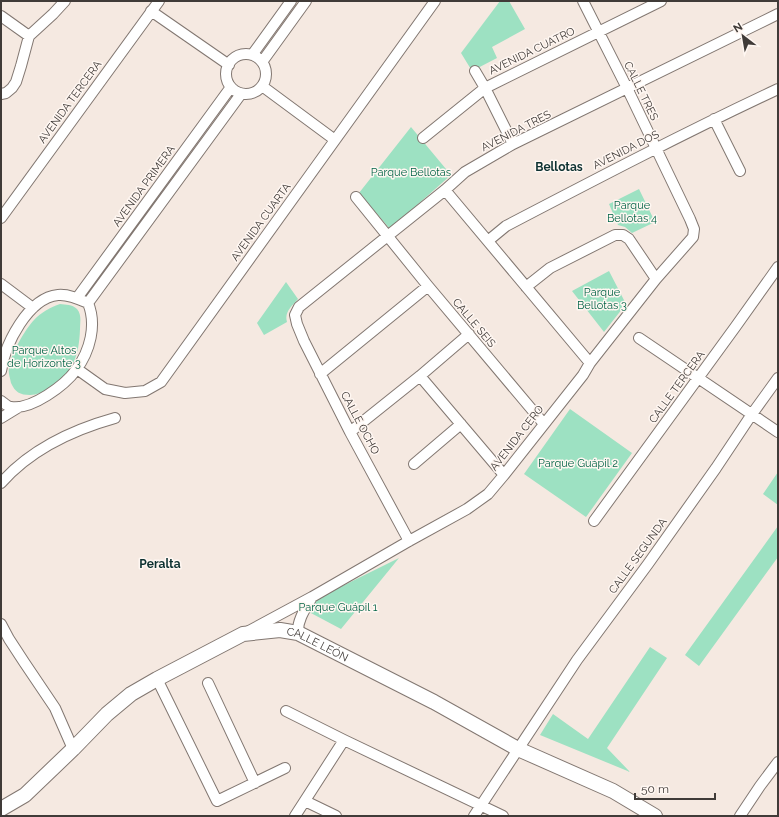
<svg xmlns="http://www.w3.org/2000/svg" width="779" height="817" viewBox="0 0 779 817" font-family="Raleway,sans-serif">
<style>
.green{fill:#9de1c2}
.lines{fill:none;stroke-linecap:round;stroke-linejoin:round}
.street-casing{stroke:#827771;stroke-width:12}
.secondary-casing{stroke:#827771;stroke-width:16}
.street{stroke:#fff;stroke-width:10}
.secondary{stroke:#fff;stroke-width:14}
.labels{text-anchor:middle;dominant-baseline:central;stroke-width:3;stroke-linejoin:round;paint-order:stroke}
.street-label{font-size:11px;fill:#403b38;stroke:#fff7f2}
.park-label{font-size:11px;fill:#036446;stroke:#fff7f2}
.neighbourhood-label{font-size:12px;font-weight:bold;fill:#0e3232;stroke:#fff7f2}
</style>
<rect width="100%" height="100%" fill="#f5e9e1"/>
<path class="green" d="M500,1H509L525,29L492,47L497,58L472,71L461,53Z
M411,127L451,175L390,229L359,193Z
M639,189L655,222L632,233L625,227L618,225L609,204Z
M609,271L626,304L604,332L572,291Z
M286,282L298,299C292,306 284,312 287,322L264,335L257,323Z
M60,304C66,305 72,304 77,309C82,315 80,322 80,329C79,356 73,374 49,388C43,392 37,395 30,395C20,395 15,392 11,383C10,378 8,373 9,368C9,357 26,328 34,320C40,313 51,307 60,304Z
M570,409L632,453L586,517L524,474Z
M778,472V505L763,494Z
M778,526V557L699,666L685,655Z
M399,558L341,629L309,612L314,600Z
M650,647L667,658L607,748L630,772L540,735L553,714L588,739Z"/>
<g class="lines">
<defs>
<path id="street" d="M151,11L229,65
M1,16L29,36
M226 74a20 20 0 1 1 40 0a20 20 0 1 1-40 0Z
M252,55L291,1
M262,62L306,1
M475,71L485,88L513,144
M262,86L335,140
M1,94L6,93L12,88L16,82L21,66L29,36L53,14L65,1
M714,119L740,171
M423,138L485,88L661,1
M445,190L590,363
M356,197L428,286L544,424
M1,218L159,1
M489,240L506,226C596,179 686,132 778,89
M1,284L33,308
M526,287L550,268L615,235H623L629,239L656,279
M77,298L231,87
M88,303L241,94
M639,338L778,432
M77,369L105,389L125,393L145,391L161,382L435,1
M1,371C5,344 28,298 58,295C68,294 79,299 88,303C97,325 90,351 76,370C65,385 32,410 11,407C8,407 4,403 1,401
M320,374L428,286
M420,376L504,475
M1,418L19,407
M350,432L420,376L469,334
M414,464L461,424
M1,483C31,449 72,430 115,418
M594,521L736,326L778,267
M409,541L350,432L304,341L297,324L295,315L299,307L445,190L465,172L513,144L778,14
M1,624L9,639L24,662L55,708L73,749
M249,631L312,597L409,541L467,509L488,494L504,475L583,375L590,363L656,279L693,237L694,229L690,219L627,88L583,1
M298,633C297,621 305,609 311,599
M157,679L217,801L285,768
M208,683L255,783
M286,711L344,740L503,816
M305,801L336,816
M295,816L344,740
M474,816L577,660L648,564L716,468L752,414L778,378
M740,816L760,786L778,762"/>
<g id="secondary">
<path id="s1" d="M1,809L25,795L73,749L107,714L131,694L157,679L243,634L280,630L298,633L434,702L518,749L613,791L655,816"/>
</g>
</defs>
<use href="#street" class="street-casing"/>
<use href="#secondary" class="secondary-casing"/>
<use href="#street" class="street"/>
<use href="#secondary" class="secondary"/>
</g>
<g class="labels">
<g class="street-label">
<text transform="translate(532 51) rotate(-26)">AVENIDA CUATRO</text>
<text transform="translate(641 91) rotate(64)">CALLE TRES</text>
<text transform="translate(70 102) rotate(-54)">AVENIDA TERCERA</text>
<text transform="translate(516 131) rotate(-27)">AVENIDA TRES</text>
<text transform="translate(626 150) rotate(-27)">AVENIDA DOS</text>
<text transform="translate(144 186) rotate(-54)">AVENIDA PRIMERA</text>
<text transform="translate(261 222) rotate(-54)">AVENIDA CUARTA</text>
<text transform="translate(474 323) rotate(50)">CALLE SEIS</text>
<text transform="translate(677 387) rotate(-54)">CALLE TERCERA</text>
<text transform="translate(360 423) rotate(62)">CALLE OCHO</text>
<text transform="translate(517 438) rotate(-52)">AVENIDA CERO</text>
<text transform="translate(638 556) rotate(-54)">CALLE SEGUNDA</text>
<text stroke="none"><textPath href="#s1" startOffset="379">CALLE LEÓN</textPath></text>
</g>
<g class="park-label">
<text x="411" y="172">Parque Bellotas</text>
<text x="632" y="205">Parque<tspan x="632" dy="13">Bellotas 4</tspan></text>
<text x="602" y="292">Parque<tspan x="602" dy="13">Bellotas 3</tspan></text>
<text x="44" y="350">Parque Altos<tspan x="44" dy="13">de Horizonte 3</tspan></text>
<text x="578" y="463">Parque Guápil 2</text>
<text x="338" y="607">Parque Guápil 1</text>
</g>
<g class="neighbourhood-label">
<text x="559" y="167">Bellotas</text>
<text x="160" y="564">Peralta</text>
</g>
</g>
<rect width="779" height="817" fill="none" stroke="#403b38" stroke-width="4"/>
<g transform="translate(743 36) rotate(329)" stroke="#fff7f2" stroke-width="3" paint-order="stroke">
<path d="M0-3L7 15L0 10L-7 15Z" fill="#403b38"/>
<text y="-6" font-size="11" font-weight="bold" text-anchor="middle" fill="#403b38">N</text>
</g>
<path d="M635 793v6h80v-6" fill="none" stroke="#403b38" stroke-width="2"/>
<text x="641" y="793" font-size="12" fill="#403b38" stroke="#fff7f2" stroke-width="3" paint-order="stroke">50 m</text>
</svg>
